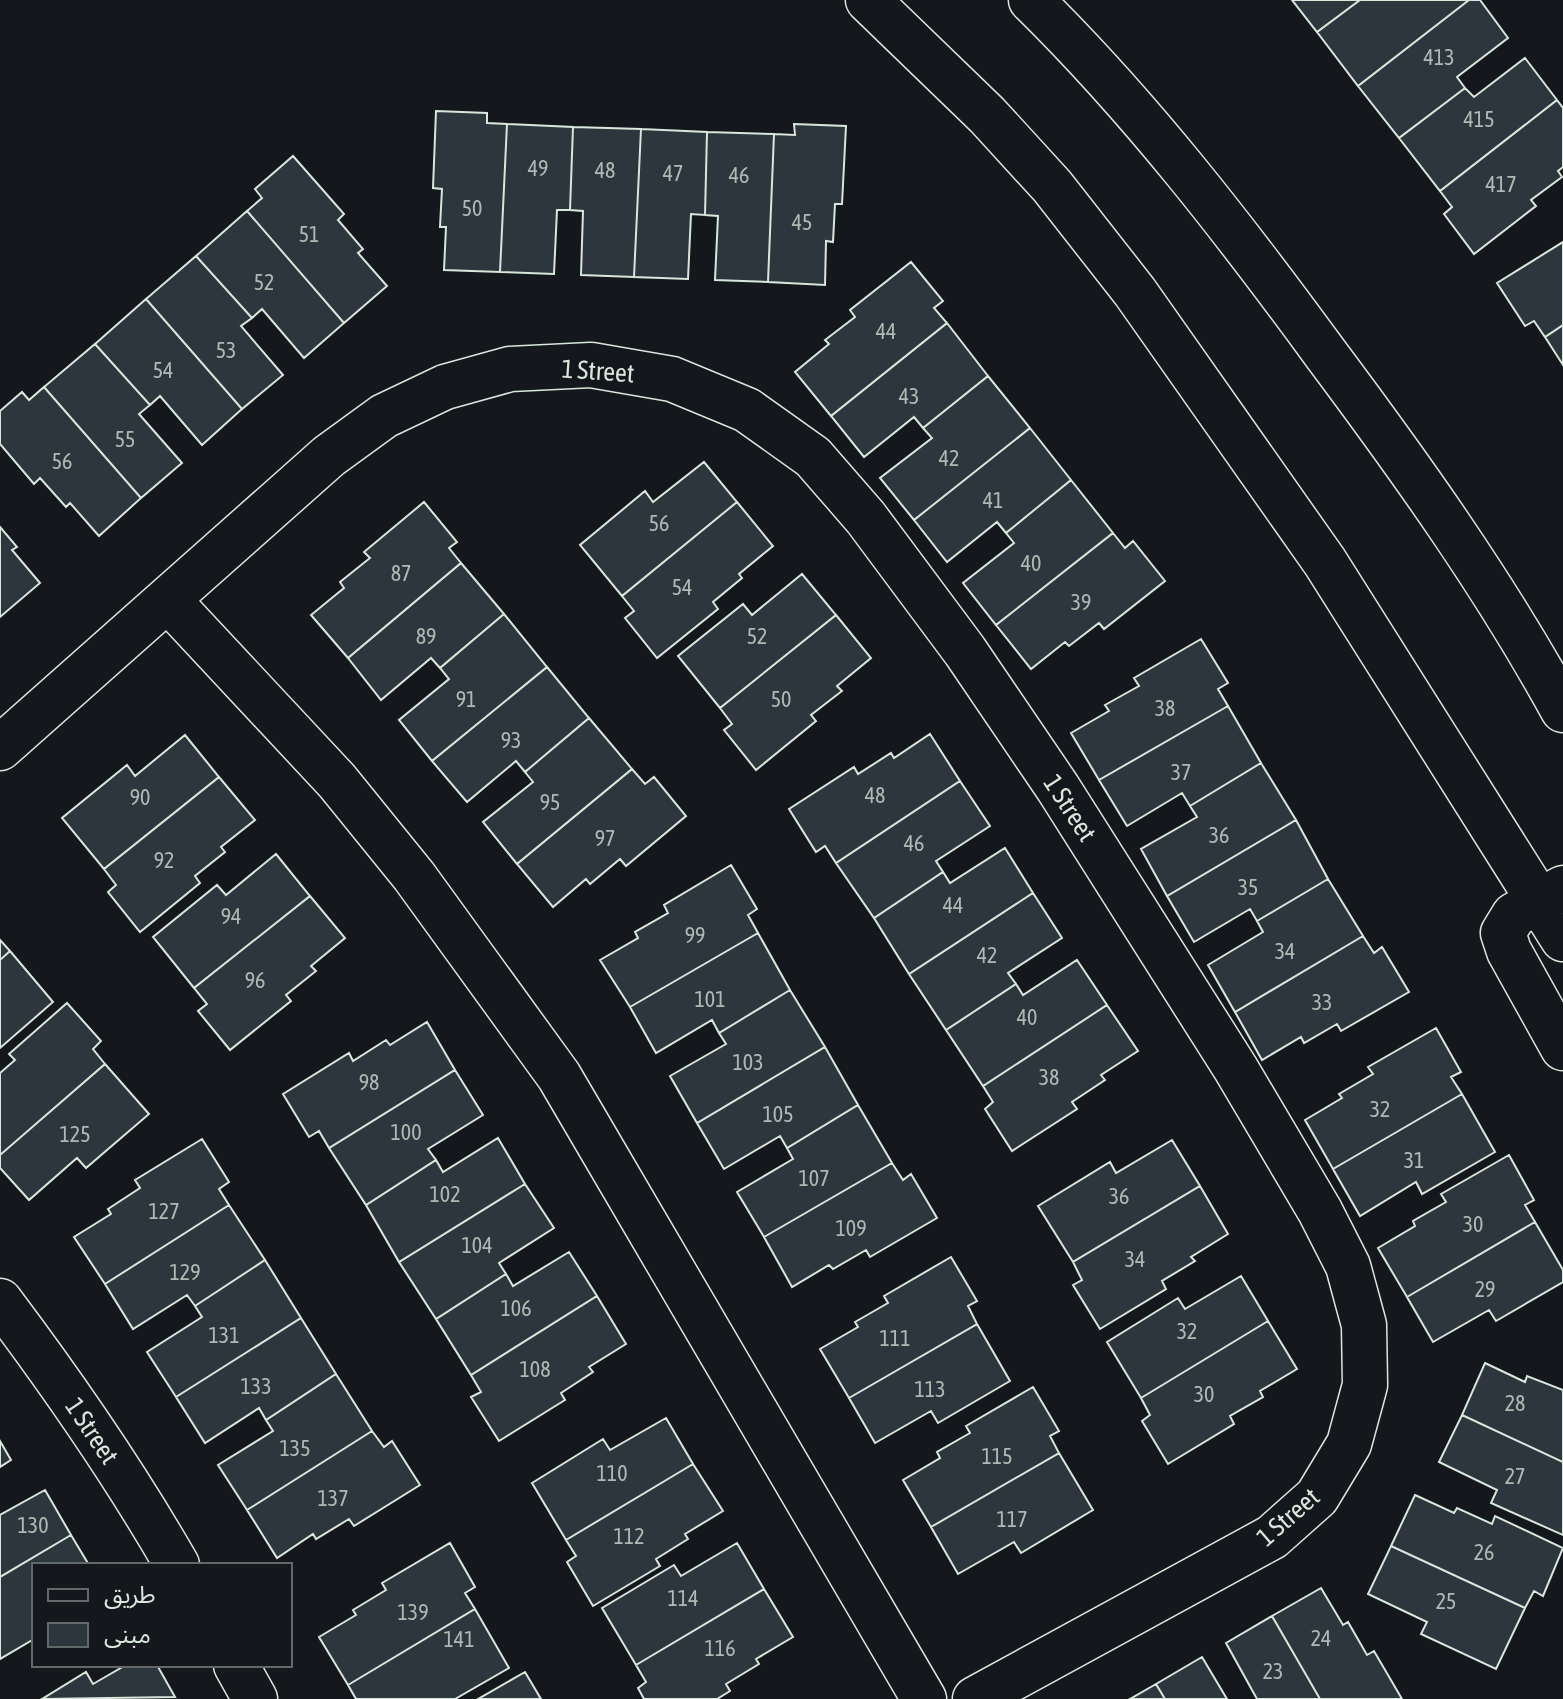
<svg xmlns="http://www.w3.org/2000/svg" width="1563" height="1699" viewBox="0 0 1563 1699" font-family="'Asap Condensed','Noto Sans Arabic',sans-serif">
<style>
.building{fill:#2c363c;stroke:#d8e6dc;stroke-width:2}
.lines{fill:none;stroke-linecap:round;stroke-linejoin:round}
.minor-casing{stroke:#d8e6dc;stroke-width:47}
.minor{stroke:#14181c;stroke-width:44}
.labels{text-anchor:middle;dominant-baseline:central;stroke-width:6;stroke-linejoin:round;paint-order:stroke}
.number-label{font-size:22px;fill:#adbab4}
.street-label{font-size:26px;fill:#d8e6dc;stroke:#14181c}
</style>
<rect width="100%" height="100%" fill="#14181c"/>
<path class="building" d="M1292,0H1360L1317,32Z
M1360,0H1469L1358,86L1317,32Z
M1469,0H1480L1508,38L1457,77L1465,88L1399,138L1358,86Z
M1525,58L1557,100L1440,191L1399,138L1465,88L1474,97Z
M1557,100L1563,108V167L1558,171L1562,177L1531,200L1536,206L1474,254L1444,214L1452,207L1440,191Z
M436,111L487,113V123L507,124L500,272L444,270L446,227H440L442,189L433,188Z
M507,124L573,127L570,210H557L554,274L500,272Z
M794,124L846,126L842,204H835L833,242L826,241L825,285L768,282L774,134L795,135Z
M573,127L641,129L634,277L581,275L583,211L570,210Z
M641,129L707,132L705,215L691,214L688,279L634,277Z
M707,132L774,134L768,282L715,280L718,216L705,215Z
M293,156L344,214L338,220L363,249L358,253L387,286L344,323L247,211L262,198L255,189Z
M247,211L344,323L304,358L262,309L252,318L196,256Z
M1563,242V325L1545,337L1534,321L1525,326L1497,283Z
M196,256L252,318L241,326L283,375L242,409L146,299Z
M911,262L943,301L934,308L947,323L831,416L795,372L829,344L825,340L855,317L850,310Z
M146,299L242,409L202,445L160,396L150,405L95,344Z
M947,323L988,376L923,428L914,417L864,457L831,416Z
M1563,325V365L1545,337Z
M95,344L150,405L139,414L182,463L141,498L44,387Z
M988,376L1030,428L914,520L880,478L932,438L923,428Z
M44,387L141,498L99,536L70,503L66,507L40,478L34,484L0,444V411L22,392L29,400Z
M1030,428L1071,480L1006,533L997,522L947,562L914,520Z
M704,462L737,502L622,596L580,545L645,491L653,502Z
M1071,480L1113,533L996,625L963,583L1014,543L1006,533Z
M424,502L457,542L449,548L461,563L348,658L311,615L344,588L340,582L370,558L364,552Z
M737,502L773,546L739,574L742,578L713,602L718,609L657,658L625,618L634,611L622,596Z
M0,527L17,547L12,550L40,583L0,617Z
M1113,533L1125,548L1133,541L1165,581L1104,629L1099,623L1069,646L1065,642L1031,669L996,625Z
M461,563L504,614L440,668L431,658L381,700L348,658Z
M802,574L836,615L720,708L678,656L743,604L752,615Z
M504,614L547,667L432,761L399,720L449,679L440,668Z
M836,615L871,658L837,686L842,691L811,715L816,721L756,770L724,730L732,724L720,708Z
M1201,639L1228,683L1218,689L1228,706L1099,780L1071,733L1109,711L1105,705L1139,686L1134,678Z
M547,667L589,718L525,772L516,761L467,802L432,761Z
M1228,706L1261,763L1190,806L1182,793L1127,826L1099,780Z
M589,718L632,769L517,864L483,822L533,782L525,772Z
M930,734L960,781L836,863L825,846L816,852L789,809L854,767L858,774L891,753L894,758Z
M185,735L219,777L104,869L62,818L127,765L135,776Z
M1261,763L1296,820L1167,896L1141,849L1197,817L1190,806Z
M632,769L645,784L654,777L686,816L626,866L620,859L590,884L586,879L553,907L517,864Z
M219,777L255,820L221,847L225,852L195,876L200,883L140,932L108,892L116,885L104,869Z
M960,781L990,826L936,861L943,872L874,918L836,863Z
M1296,820L1328,879L1257,921L1250,909L1194,942L1167,896Z
M1005,848L1033,893L909,974L874,918L943,872L950,883Z
M276,854L310,896L194,988L153,937L217,885L226,895Z
M731,865L757,909L748,915L758,933L630,1007L600,960L638,938L635,932L668,913L664,905Z
M1328,879L1363,936L1235,1012L1208,965L1263,932L1257,921Z
M1033,893L1062,938L1008,973L1016,984L946,1030L909,974Z
M310,896L345,938L311,966L316,971L286,995L291,1001L230,1050L198,1011L207,1004L194,988Z
M758,933L790,990L719,1033L712,1020L656,1053L630,1007Z
M1363,936L1374,953L1382,947L1409,992L1341,1031L1337,1024L1304,1043L1301,1037L1262,1060L1235,1012Z
M0,940L10,951L0,960Z
M10,951L53,1002L0,1048V960Z
M1077,960L1107,1005L983,1086L946,1030L1016,984L1023,995Z
M790,990L825,1047L697,1123L670,1076L726,1044L719,1033Z
M67,1003L101,1041L93,1049L105,1064L0,1155V1073L15,1060L9,1054Z
M1107,1005L1138,1051L1101,1075L1105,1080L1072,1102L1077,1109L1012,1151L985,1109L993,1102L983,1086Z
M427,1022L455,1070L329,1148L319,1131L309,1137L283,1094L349,1053L353,1061L386,1040L390,1045Z
M1436,1028L1461,1072L1451,1077L1462,1094L1333,1169L1305,1120L1342,1098L1339,1094L1373,1074L1368,1067Z
M825,1047L858,1105L787,1148L780,1136L724,1169L697,1123Z
M105,1064L149,1114L86,1168L77,1158L29,1200L0,1168V1155Z
M455,1070L483,1115L428,1149L436,1160L366,1205L329,1148Z
M1462,1094L1495,1152L1422,1194L1416,1182L1360,1216L1333,1169Z
M858,1105L892,1163L764,1237L737,1192L793,1159L787,1148Z
M498,1138L525,1184L399,1262L366,1205L436,1160L443,1172Z
M202,1139L229,1182L219,1189L229,1205L105,1284L74,1237L111,1214L108,1209L140,1188L135,1180Z
M1172,1140L1200,1186L1073,1262L1038,1206L1110,1162L1116,1173Z
M1509,1155L1534,1200L1525,1205L1535,1222L1407,1297L1378,1248L1415,1226L1413,1221L1446,1202L1441,1194Z
M892,1163L903,1180L911,1174L937,1218L870,1257L866,1250L833,1269L829,1265L792,1287L764,1237Z
M525,1184L554,1228L499,1263L506,1274L436,1319L399,1262Z
M1200,1186L1228,1234L1191,1257L1195,1261L1162,1281L1166,1289L1100,1329L1073,1285L1082,1280L1073,1262Z
M229,1205L265,1260L195,1306L187,1295L133,1329L105,1284Z
M1535,1222L1563,1270V1282L1496,1321L1489,1310L1433,1342L1407,1297Z
M569,1252L597,1296L471,1375L436,1319L506,1274L513,1286Z
M951,1257L977,1301L968,1306L977,1324L849,1398L820,1349L858,1327L855,1322L888,1303L884,1296Z
M265,1260L301,1318L176,1397L147,1352L202,1317L195,1306Z
M1241,1276L1268,1321L1141,1398L1107,1342L1178,1298L1185,1309Z
M597,1296L626,1344L589,1367L593,1372L561,1393L565,1400L499,1441L471,1397L481,1392L471,1375Z
M301,1318L336,1374L266,1420L259,1408L205,1443L176,1397Z
M1268,1321L1297,1369L1260,1391L1263,1397L1230,1416L1234,1424L1168,1464L1142,1421L1150,1415L1141,1398Z
M977,1324L1010,1381L938,1423L931,1411L875,1443L849,1398Z
M1485,1363L1525,1382L1527,1376L1563,1390V1462L1462,1415Z
M336,1374L372,1431L247,1510L218,1465L273,1431L266,1420Z
M1033,1387L1059,1431L1050,1436L1059,1453L931,1527L903,1480L940,1458L937,1452L970,1433L966,1426Z
M1462,1415L1563,1462V1535L1491,1503L1497,1490L1439,1462Z
M666,1418L693,1464L566,1540L532,1483L603,1439L610,1450Z
M372,1431L384,1447L392,1441L420,1485L354,1526L349,1519L316,1539L313,1534L277,1558L247,1510Z
M0,1441L11,1460L0,1467Z
M1059,1453L1093,1510L1021,1553L1014,1542L958,1574L931,1527Z
M693,1464L723,1511L685,1534L688,1539L656,1559L660,1566L593,1606L567,1562L576,1556L566,1540Z
M45,1490L71,1535L0,1577V1515Z
M1415,1495L1454,1513L1457,1508L1492,1524L1495,1516L1563,1548L1543,1596L1534,1591L1525,1608L1391,1546Z
M71,1535L89,1565H34V1639L0,1659V1577Z
M450,1543L475,1587L465,1593L475,1609L348,1685L319,1637L356,1615L353,1610L386,1590L382,1583Z
M737,1543L764,1589L636,1665L602,1608L674,1565L681,1576Z
M1391,1546L1525,1608L1496,1669L1421,1634L1427,1622L1368,1594Z
M1321,1588L1343,1625L1348,1622L1367,1655L1374,1651L1402,1699H1320L1272,1616Z
M764,1589L793,1637L756,1659L759,1664L726,1684L730,1691L717,1699H644L638,1688L646,1682L636,1665Z
M475,1609L509,1668L455,1699H356L348,1685Z
M1272,1616L1320,1699H1257L1226,1643Z
M1202,1657L1227,1699H1165L1156,1684Z
M126,1665H157L175,1697L42,1699L86,1672L93,1684Z
M525,1672L541,1699H478Z
M1156,1684L1165,1699H1130Z"/>
<g class="lines">
<defs>
<path id="minor" d="M868,0L987,115L1052,186L1135,292L1325,562L1563,939
M1031,0C1140,107 1235,230 1325,353C1411,468 1494,584 1563,710
M169,601L337,781L414,876L559,1076L924,1699
M0,748L329,456L384,416L445,387L510,369L591,365L672,379L747,410L813,457L866,518L965,651L1058,788L1236,1069L1320,1211L1348,1266L1364,1325L1365,1385L1349,1444L1317,1497L1272,1537L975,1699
M1563,888L1514,915L1503,933L1509,951L1563,1048
M0,1301C64,1386 124,1473 177,1565
M236,1665L255,1699"/>
</defs>
<use href="#minor" class="minor-casing"/>
<use href="#minor" class="minor"/>
</g>
<g class="labels">
<g class="number-label">
<text x="1439" y="57">413</text>
<text x="1479" y="119">415</text>
<text x="538" y="168">49</text>
<text x="605" y="170">48</text>
<text x="673" y="173">47</text>
<text x="739" y="175">46</text>
<text x="1501" y="184">417</text>
<text x="472" y="208">50</text>
<text x="802" y="222">45</text>
<text x="309" y="234">51</text>
<text x="264" y="282">52</text>
<text x="886" y="331">44</text>
<text x="226" y="350">53</text>
<text x="163" y="370">54</text>
<text x="909" y="396">43</text>
<text x="125" y="439">55</text>
<text x="949" y="458">42</text>
<text x="62" y="461">56</text>
<text x="993" y="500">41</text>
<text x="659" y="523">56</text>
<text x="1031" y="563">40</text>
<text x="401" y="573">87</text>
<text x="682" y="587">54</text>
<text x="1081" y="602">39</text>
<text x="426" y="636">89</text>
<text x="757" y="636">52</text>
<text x="466" y="699">91</text>
<text x="781" y="699">50</text>
<text x="1165" y="708">38</text>
<text x="511" y="740">93</text>
<text x="1181" y="772">37</text>
<text x="875" y="795">48</text>
<text x="140" y="797">90</text>
<text x="550" y="802">95</text>
<text x="1219" y="835">36</text>
<text x="605" y="838">97</text>
<text x="914" y="843">46</text>
<text x="164" y="860">92</text>
<text x="1248" y="887">35</text>
<text x="953" y="905">44</text>
<text x="231" y="916">94</text>
<text x="695" y="935">99</text>
<text x="1285" y="951">34</text>
<text x="987" y="955">42</text>
<text x="255" y="980">96</text>
<text x="710" y="999">101</text>
<text x="1322" y="1002">33</text>
<text x="1027" y="1017">40</text>
<text x="748" y="1062">103</text>
<text x="1049" y="1077">38</text>
<text x="369" y="1082">98</text>
<text x="1380" y="1109">32</text>
<text x="778" y="1114">105</text>
<text x="406" y="1132">100</text>
<text x="75" y="1134">125</text>
<text x="1414" y="1160">31</text>
<text x="814" y="1178">107</text>
<text x="445" y="1194">102</text>
<text x="1119" y="1196">36</text>
<text x="164" y="1211">127</text>
<text x="1473" y="1224">30</text>
<text x="851" y="1228">109</text>
<text x="477" y="1245">104</text>
<text x="1135" y="1259">34</text>
<text x="185" y="1272">129</text>
<text x="1485" y="1289">29</text>
<text x="516" y="1308">106</text>
<text x="1187" y="1331">32</text>
<text x="224" y="1335">131</text>
<text x="895" y="1338">111</text>
<text x="535" y="1369">108</text>
<text x="256" y="1386">133</text>
<text x="930" y="1389">113</text>
<text x="1204" y="1394">30</text>
<text x="1515" y="1403">28</text>
<text x="295" y="1448">135</text>
<text x="997" y="1456">115</text>
<text x="612" y="1473">110</text>
<text x="1515" y="1476">27</text>
<text x="333" y="1498">137</text>
<text x="1012" y="1519">117</text>
<text x="33" y="1525">130</text>
<text x="629" y="1536">112</text>
<text x="1484" y="1552">26</text>
<text x="683" y="1598">114</text>
<text x="1446" y="1601">25</text>
<text x="413" y="1612">139</text>
<text x="1321" y="1638">24</text>
<text x="459" y="1639">141</text>
<text x="720" y="1648">116</text>
<text x="1273" y="1671">23</text>
</g>
<g class="street-label">
<text transform="translate(598 371) rotate(4)">1 Street</text>
<text transform="translate(1070 808) rotate(57)">1 Street</text>
<text transform="translate(92 1431) rotate(56)">1 Street</text>
<text transform="translate(1288 1517) rotate(-41)">1 Street</text>
</g>
</g>
<rect x="32" y="1563" width="260" height="104" fill="#14181c" stroke="#626a69" stroke-width="2"/>
<rect x="48" y="1589" width="40" height="12" fill="#14181c" stroke="#626a69" stroke-width="2"/>
<text x="104" y="1603" font-size="24" fill="#d8e6dc">طريق</text>
<rect x="48" y="1623" width="40" height="24" fill="#2c363c" stroke="#626a69" stroke-width="2"/>
<text x="104" y="1643" font-size="24" fill="#d8e6dc">مبنى</text>
</svg>
